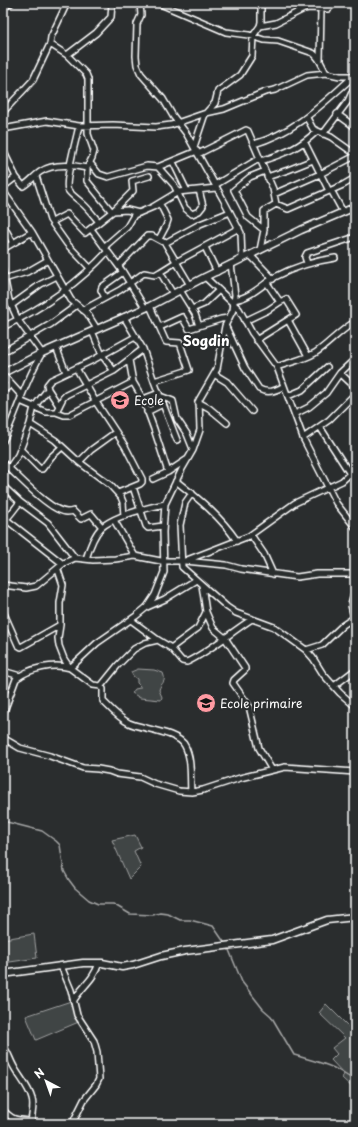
<svg xmlns="http://www.w3.org/2000/svg" width="358" height="1127" viewBox="0 0 358 1127" font-family="'Playpen Sans',sans-serif">
<style>
.green{fill:#414445;stroke:#a0a2a2}
.lines{fill:none;stroke-linecap:round;stroke-linejoin:round}
.stream{stroke:#a6a7a7;stroke-width:1.5}
.minor-casing{stroke:#fff;stroke-width:8}
.tertiary-casing{stroke:#fff;stroke-width:9}
.minor{stroke:#2a2d2e;stroke-width:5}
.tertiary{stroke:#2a2d2e;stroke-width:6}
.labels{text-anchor:middle;dominant-baseline:central;stroke-width:4;stroke-linejoin:round;paint-order:stroke}
.poi-label{font-size:12px;fill:#fff;stroke:#2a2d2e;text-anchor:start}
.quarter-label{font-size:14px;font-weight:bold;fill:#fff;stroke:#2a2d2e}
</style>
<rect width="100%" height="100%" fill="#2a2d2e"/>
<filter id="ink" filterUnits="userSpaceOnUse"><feTurbulence type="fractalNoise" baseFrequency=".025" numOctaves="2"/><feDisplacementMap in="SourceGraphic" scale="8" xChannelSelector="R" yChannelSelector="G"/><feConvolveMatrix kernelMatrix="1 2 1 2 8 2 1 2 1" color-interpolation-filters="sRGB"/></filter>
<g filter="url(#ink)">
<path class="green" d="M138,669L154,670L163,673C167,683 161,682 159,690L162,697L161,700L140,698L132,693L135,689L140,688V686L137,683V679L133,676L131,672Z
M135,835L141,847L134,851L141,867L129,879L112,840Z
M34,934L37,958L3,963V939Z
M74,1000L81,1021L36,1040L26,1016Z
M326,1004L355,1033V1090L342,1078L344,1074L331,1060L337,1054L332,1048L345,1038L319,1013Z"/>
<g class="lines">
<path class="stream" d="M3,821L42,831L56,841L60,845L64,871L69,880L75,888L89,900L98,904H113L130,914L153,915L160,913L168,914L180,920H190L213,926L224,942
M229,950L242,982L263,1009L271,1016L294,1055C307,1059 321,1062 334,1068C341,1071 346,1076 353,1079L355,1077"/>
<defs>
<path id="minor" d="M140,3L141,15L137,24L136,56L137,65L141,74L163,99L173,116L186,133L223,199L241,233L242,259
M158,3L226,32L249,35L264,40L278,41L313,53C320,58 322,66 326,73
M3,8L11,3
M260,26L276,23L304,9L309,8L328,9L335,3
M50,44L67,55L96,33L111,17L112,3
M67,55L86,74L88,79V134L94,151L92,158L87,168
M320,60L321,9
M3,112L33,80L50,44L51,37L67,3
M337,114L355,127
M307,118L313,129L331,137L355,154
M79,126C77,136 64,183 68,190C71,195 78,199 82,203C88,208 93,215 99,222
M3,129L47,121L79,126L113,125L156,127L171,125L206,113L224,109L265,92L275,90L307,75L326,73L340,76H355
M323,134L348,101L355,86
M305,143L329,191
M254,144C296,132 322,104 354,76
M194,147L204,117L206,113L215,103L218,91L240,75L252,56L253,36L260,26L261,22V8L259,3
M3,150L16,177L23,186C30,182 34,176 40,172C53,163 72,165 87,168V181L112,212
M197,151L158,167L174,185L185,208L192,214L199,211L203,206L199,190
M198,154L246,130L248,131L273,189L276,204
M173,162L187,191
M90,163L99,174L108,177L147,166L158,167
M36,176L50,220L67,244L90,268
M267,177L288,170L313,160
M215,185L257,160L261,161C285,153 298,149 317,131
M3,187L16,177
M331,190L343,212
M3,191L32,232L71,300L87,313L97,329
M274,194L320,174L355,156
M113,211L133,191L132,181L149,176
M52,222L67,214L85,233L113,211L127,210L139,213
M3,225L13,243
M91,229L123,272L145,308
M264,230L248,217L234,190L250,177L265,171
M159,239L166,226L168,220L160,204
M104,247L127,227L134,215L153,207L178,192L216,188
M205,247L217,272
M3,249L32,232
M260,250L264,230V211L276,204L288,209L343,185L355,178
M250,255L273,279
M307,263L305,257L307,253L355,237
M119,265L147,236H152L165,243
M3,271L9,300L18,320L42,353C25,381 17,412 3,441
M205,277L239,309L252,333L277,367L304,440L336,503L355,527
M4,279L27,272L48,260
M190,285L165,243L200,224L230,212
M180,290L195,314L199,326
M173,294L160,272L176,262L239,228
M105,298L101,290L102,287L123,272
M234,300C250,298 262,285 275,277C294,267 314,261 335,258
M3,303L9,300
M12,305L41,284L57,276
M150,306L166,342L180,343L189,370L154,381
M192,309L204,304L219,290
M83,310L120,290L144,273L155,275L160,272
M124,317L143,349L154,381L177,440
M288,320L308,356
M245,321L268,310L280,302L267,283
M3,327C43,308 78,284 108,251
M160,327L182,317L189,329L221,319L229,318
M226,327L245,368L259,389C268,394 276,391 284,386
M92,331L102,355L114,371
M256,340L296,315L286,299L280,302
M56,347L66,372
M3,352L51,324L77,305
M129,360L133,382L143,399L159,393
M277,367C290,362 303,360 315,353C329,344 340,330 355,322
M76,368L96,402L125,446L142,479V482L140,484L118,493
M340,373L355,387
M214,374L227,382L252,411
M3,375L21,395
M48,389L59,406
M3,391L11,384
M160,396L173,401L177,419L187,434L193,449
M288,396L302,390L327,367
M143,399L154,429L168,472
M20,401L46,412H56L64,415H69L133,382
M198,402L209,408L227,423
M56,412L63,398L66,395L114,371L143,349
M147,412L163,404
M295,414L309,407L326,393L340,373L355,359
M320,427L350,474
M303,438L329,420L355,394
M21,450L40,469H42L51,457L62,447
M79,462L91,450L116,432
M3,463C17,474 50,512 67,512C69,512 71,512 73,511L81,519L91,514L92,515L102,527
M9,468L18,455L30,424
M153,479L168,472L186,460
M176,481C199,499 221,517 237,541
M3,486L20,502L48,523L75,558
M133,487L146,526L148,528L163,526
M192,493L185,503L180,525L182,567L227,607L236,613L274,627L306,650L313,658L323,674L340,693L355,706
M124,516L123,502L121,497L110,485L79,462L55,440L30,424L34,407L48,389L47,385L51,380L93,360L135,337
M3,517L63,564
M114,520L135,556
M4,521C11,515 14,509 20,502
M251,535L264,554L273,574
M86,559C89,549 93,536 101,528C115,515 146,508 165,504
M187,560L249,536L295,503L342,481L355,469
M3,585L26,588L36,586L64,563L75,558L93,560L115,559L135,556L161,561H185L226,565L241,569L297,577L317,574H355
M202,585L206,612L213,628L225,638L245,668V670L234,680L233,683L249,706L259,748L272,770
M147,607L165,599L196,580
M3,611L18,645L21,647L60,625V603L63,585L58,570
M354,618L351,605L355,590
M131,620L158,640
M60,625L58,638L59,646L64,659L70,668L93,685L101,686L103,689V701C111,709 119,718 129,723C142,729 179,732 185,746C192,759 190,777 191,792
M3,628L9,625
M171,648L198,628L206,612
M306,650L322,645L343,625L355,617
M3,671L20,676
M101,686L118,665L134,649L145,643L158,640L171,648L182,661L187,662C210,651 230,633 252,619
M334,686L355,670
M3,714L16,679C29,668 55,663 70,668L97,643L136,616L147,607L155,595L164,572L163,532L165,504L182,469L193,450L200,430L199,400L217,369L225,326L233,310L235,295L231,264
M3,738L20,748L50,756L83,768L98,769L109,771L117,774L140,777L155,784L179,791L192,792L203,790L240,778L285,767L355,772
M61,966L71,990L77,1015L94,1041L97,1052L99,1079L96,1085L84,1100L72,1124
M74,1000C83,985 93,981 99,963
M3,1045C8,1052 10,1060 14,1067C20,1078 29,1087 32,1099C35,1108 30,1116 32,1124
M3,1110C13,1121 17,1120 31,1121"/>
<path id="tertiary" d="M3,373L42,353L150,306L205,277L301,230L355,207
M3,974L83,963H102L122,967L133,965L161,956L185,951L272,940L327,920L355,917"/>
</defs>
<use href="#minor" class="minor-casing"/>
<use href="#tertiary" class="tertiary-casing"/>
<use href="#minor" class="minor"/>
<use href="#tertiary" class="tertiary"/>
</g>
</g>
<defs>
<symbol id="school-disc" viewBox="-11 -11 22 22"><circle r="9.5" fill="#ff9aa2" stroke="#2a2d2e"/><path d="M0-5L7-2L0 1L-7-2ZM-4 1L0 2.5L4 1V4Q0 6-4 4Z" fill="#111"/></symbol>
</defs>
<g fill-rule="evenodd">
<use href="#school-disc" x="109" y="389" width="22" height="22"/>
<use href="#school-disc" x="195" y="692" width="22" height="22"/>
</g>
<g class="labels">
<g class="poi-label">
<text x="134" y="400">Ecole</text>
<text x="220" y="703">Ecole primaire</text>
</g>
<g class="quarter-label">
<text x="206" y="340">Sogdin</text>
</g>
</g>
<rect width="358" height="1127" fill="none" stroke="#2a2d2e" stroke-width="16"/>
<rect x="8" y="8" width="342" height="1111" fill="none" stroke="#fff" stroke-width="1.5" filter="url(#ink)"/>
<g transform="translate(46 1081) rotate(319)" stroke="#2a2d2e" stroke-width="3" paint-order="stroke">
<path d="M0-3L7 15L0 10L-7 15Z" fill="#ffffff"/>
<text y="-6" font-size="11" font-weight="bold" text-anchor="middle" fill="#ffffff">N</text>
</g>
</svg>
